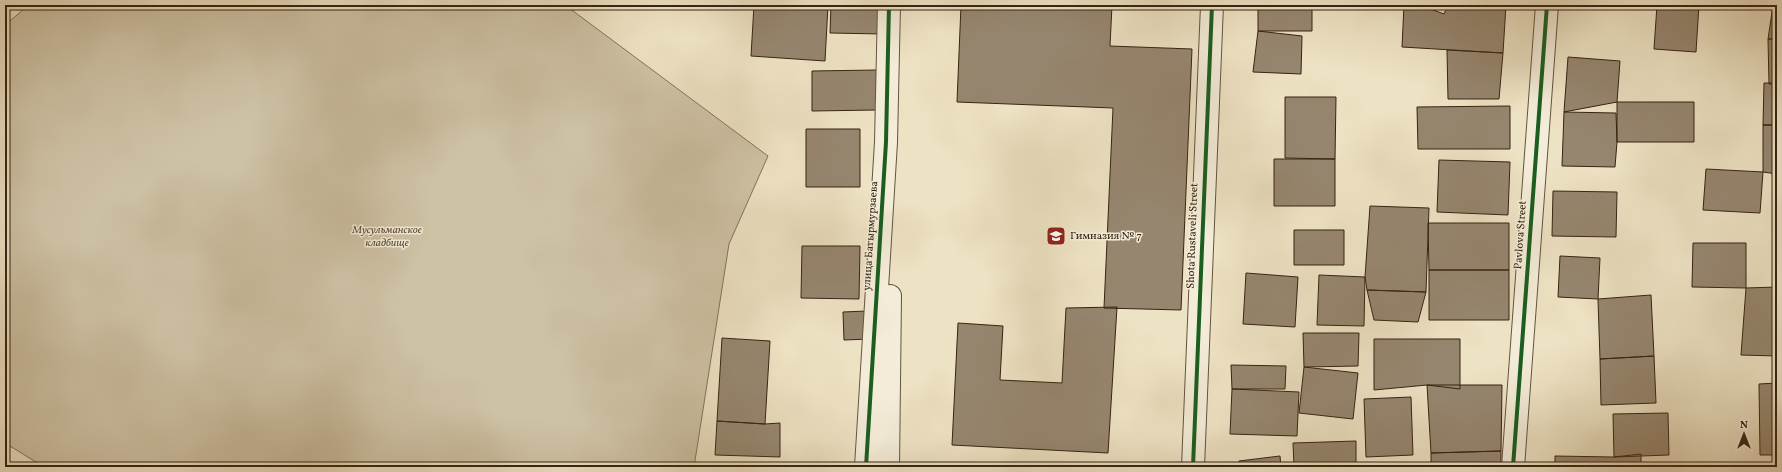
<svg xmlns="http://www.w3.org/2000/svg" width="1782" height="472" viewBox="0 0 1782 472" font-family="Vollkorn,serif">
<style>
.green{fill:#cec2a5;stroke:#82725c}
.building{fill:#96866f;stroke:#372313}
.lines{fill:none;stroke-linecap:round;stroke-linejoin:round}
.street-casing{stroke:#64533f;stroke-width:24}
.street{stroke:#f3ecd8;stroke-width:22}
.cycleway-casing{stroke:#f3ecd8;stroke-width:6}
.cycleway{stroke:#1b5e20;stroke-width:4}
.labels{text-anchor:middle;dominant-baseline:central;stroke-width:3;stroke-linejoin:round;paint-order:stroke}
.park-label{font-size:11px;font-style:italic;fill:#5d4b38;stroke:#f3ecd8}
.street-label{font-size:11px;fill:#372313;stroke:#f3ecd8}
.poi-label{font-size:11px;fill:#372313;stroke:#f3ecd8;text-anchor:start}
</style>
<rect width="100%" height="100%" fill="#ede2c3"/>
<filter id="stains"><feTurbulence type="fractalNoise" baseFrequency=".005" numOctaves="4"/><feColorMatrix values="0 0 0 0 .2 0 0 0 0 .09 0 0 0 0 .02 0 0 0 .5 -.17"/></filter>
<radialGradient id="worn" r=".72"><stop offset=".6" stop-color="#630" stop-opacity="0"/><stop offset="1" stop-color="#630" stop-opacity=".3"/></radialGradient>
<path class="green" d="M29,5H565L768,156L729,244L694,467H44L5,443V25Z"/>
<path class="building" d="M754,5H828L825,61L751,56Z
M831,5H884L883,34L830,33Z
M961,5H1112L1110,46L1192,49L1181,310L1104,308L1113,108L957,102Z
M1258,5H1312V31H1258Z
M1404,5H1420L1444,14L1448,5H1506L1503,53L1402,47Z
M1657,5H1699L1696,52L1654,49Z
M1773,5H1777V39H1768Z
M1258,31L1302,36L1301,74L1253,72Z
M1768,39H1777V84H1769Z
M1447,50L1503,53L1499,99H1448Z
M1568,57L1620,61L1617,102L1564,112Z
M877,70V110L812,111V71Z
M1764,83H1777V125H1763Z
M1285,97H1336L1335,159L1285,158Z
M1617,102H1694V142H1617Z
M1510,106V149H1418L1417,107Z
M1564,112L1616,113L1617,142L1615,167L1562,166Z
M1763,125H1777V174L1763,172Z
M806,129H860V187H806Z
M1274,159H1335V206H1274Z
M1439,160L1510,162L1508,215L1437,212Z
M1706,169L1763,172L1760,213L1703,210Z
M1553,191L1617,192L1616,237L1552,236Z
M1370,206L1429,208L1426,292L1367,290L1365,277Z
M1777,210V272H1774Z
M1428,223H1509V270H1429Z
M1294,230H1344V265H1294Z
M1693,243H1746V288L1692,287Z
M802,246H860L859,299L801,298Z
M1560,256L1600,258L1598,299L1558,297Z
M1429,270H1509V320H1429Z
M1246,273L1298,277L1295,327L1243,324Z
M1319,275L1365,277L1364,326L1317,325Z
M1777,287V356L1741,355L1746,288Z
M1367,290L1426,292L1418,322L1374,320Z
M1651,295L1654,356L1600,359L1598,299Z
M1117,307L1108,453L952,445L958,323L1003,326L1000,380L1062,383L1066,308Z
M867,311L869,339L844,340L843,312Z
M1303,333H1359L1358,366L1304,367Z
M722,338L770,341L765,424L717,421Z
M1374,339H1460V389L1427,385L1374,390Z
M1654,356L1656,403L1601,405L1600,359Z
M1231,365L1286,366L1285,389H1232Z
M1304,367L1358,373L1353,419L1299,413Z
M1777,383V455H1760L1759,384Z
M1427,385H1502L1501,451L1431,453Z
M1232,389L1299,392L1297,436L1230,434Z
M1411,397L1413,455L1366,457L1364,399Z
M1668,413L1669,455L1614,457L1613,414Z
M717,421L765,424L780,423V457L715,455Z
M1356,441V467H1294L1293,443Z
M1501,451V467H1431V453Z
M1641,454V467H1555V456L1614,457Z
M1280,456L1281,467H1240L1239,461Z
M708,465H775V467H708Z
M1749,466L1777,467H1749Z"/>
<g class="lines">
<defs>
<path id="street" d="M866,467L886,142L889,5
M888,467L890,296
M1193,467L1212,5
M1513,467L1547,5"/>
</defs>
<use href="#street" class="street-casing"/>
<use href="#street" class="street"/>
<defs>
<path id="cycleway" d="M866,467L886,142L889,5
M1193,467L1212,5
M1513,467L1547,5"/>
</defs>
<use href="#cycleway" class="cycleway-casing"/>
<use href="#cycleway" class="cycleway"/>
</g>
<defs>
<symbol id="school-square" viewBox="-11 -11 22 22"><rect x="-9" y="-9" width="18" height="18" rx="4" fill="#8f2418" stroke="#f3ecd8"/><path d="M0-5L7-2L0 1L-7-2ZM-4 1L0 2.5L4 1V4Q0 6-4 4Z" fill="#fff"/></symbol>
</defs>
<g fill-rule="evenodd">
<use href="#school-square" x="1045" y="225" width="22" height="22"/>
</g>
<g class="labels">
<g class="park-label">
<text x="387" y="230">Мусульманское<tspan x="387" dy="13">кладбище</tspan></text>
</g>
<g class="street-label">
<text transform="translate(1521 235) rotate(-86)">Pavlova Street</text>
<text transform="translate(871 236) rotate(-86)">улица Батырмурзаева</text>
<text transform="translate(1193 236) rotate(-88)">Shota Rustaveli Street</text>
</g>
<g class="poi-label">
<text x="1070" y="236">Гимназия № 7</text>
</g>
</g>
<rect width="1782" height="472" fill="none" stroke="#ede2c3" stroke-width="20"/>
<rect x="6" y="6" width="1770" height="460" fill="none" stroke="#372313" stroke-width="2"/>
<rect x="10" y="10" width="1762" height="452" fill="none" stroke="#372313"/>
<g transform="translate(1744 434)" stroke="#f3ecd8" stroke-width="3" paint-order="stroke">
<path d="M0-3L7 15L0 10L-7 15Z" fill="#372313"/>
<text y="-6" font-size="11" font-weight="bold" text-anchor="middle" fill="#372313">N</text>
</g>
<rect width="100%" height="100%" filter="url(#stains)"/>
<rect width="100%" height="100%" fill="url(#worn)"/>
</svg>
